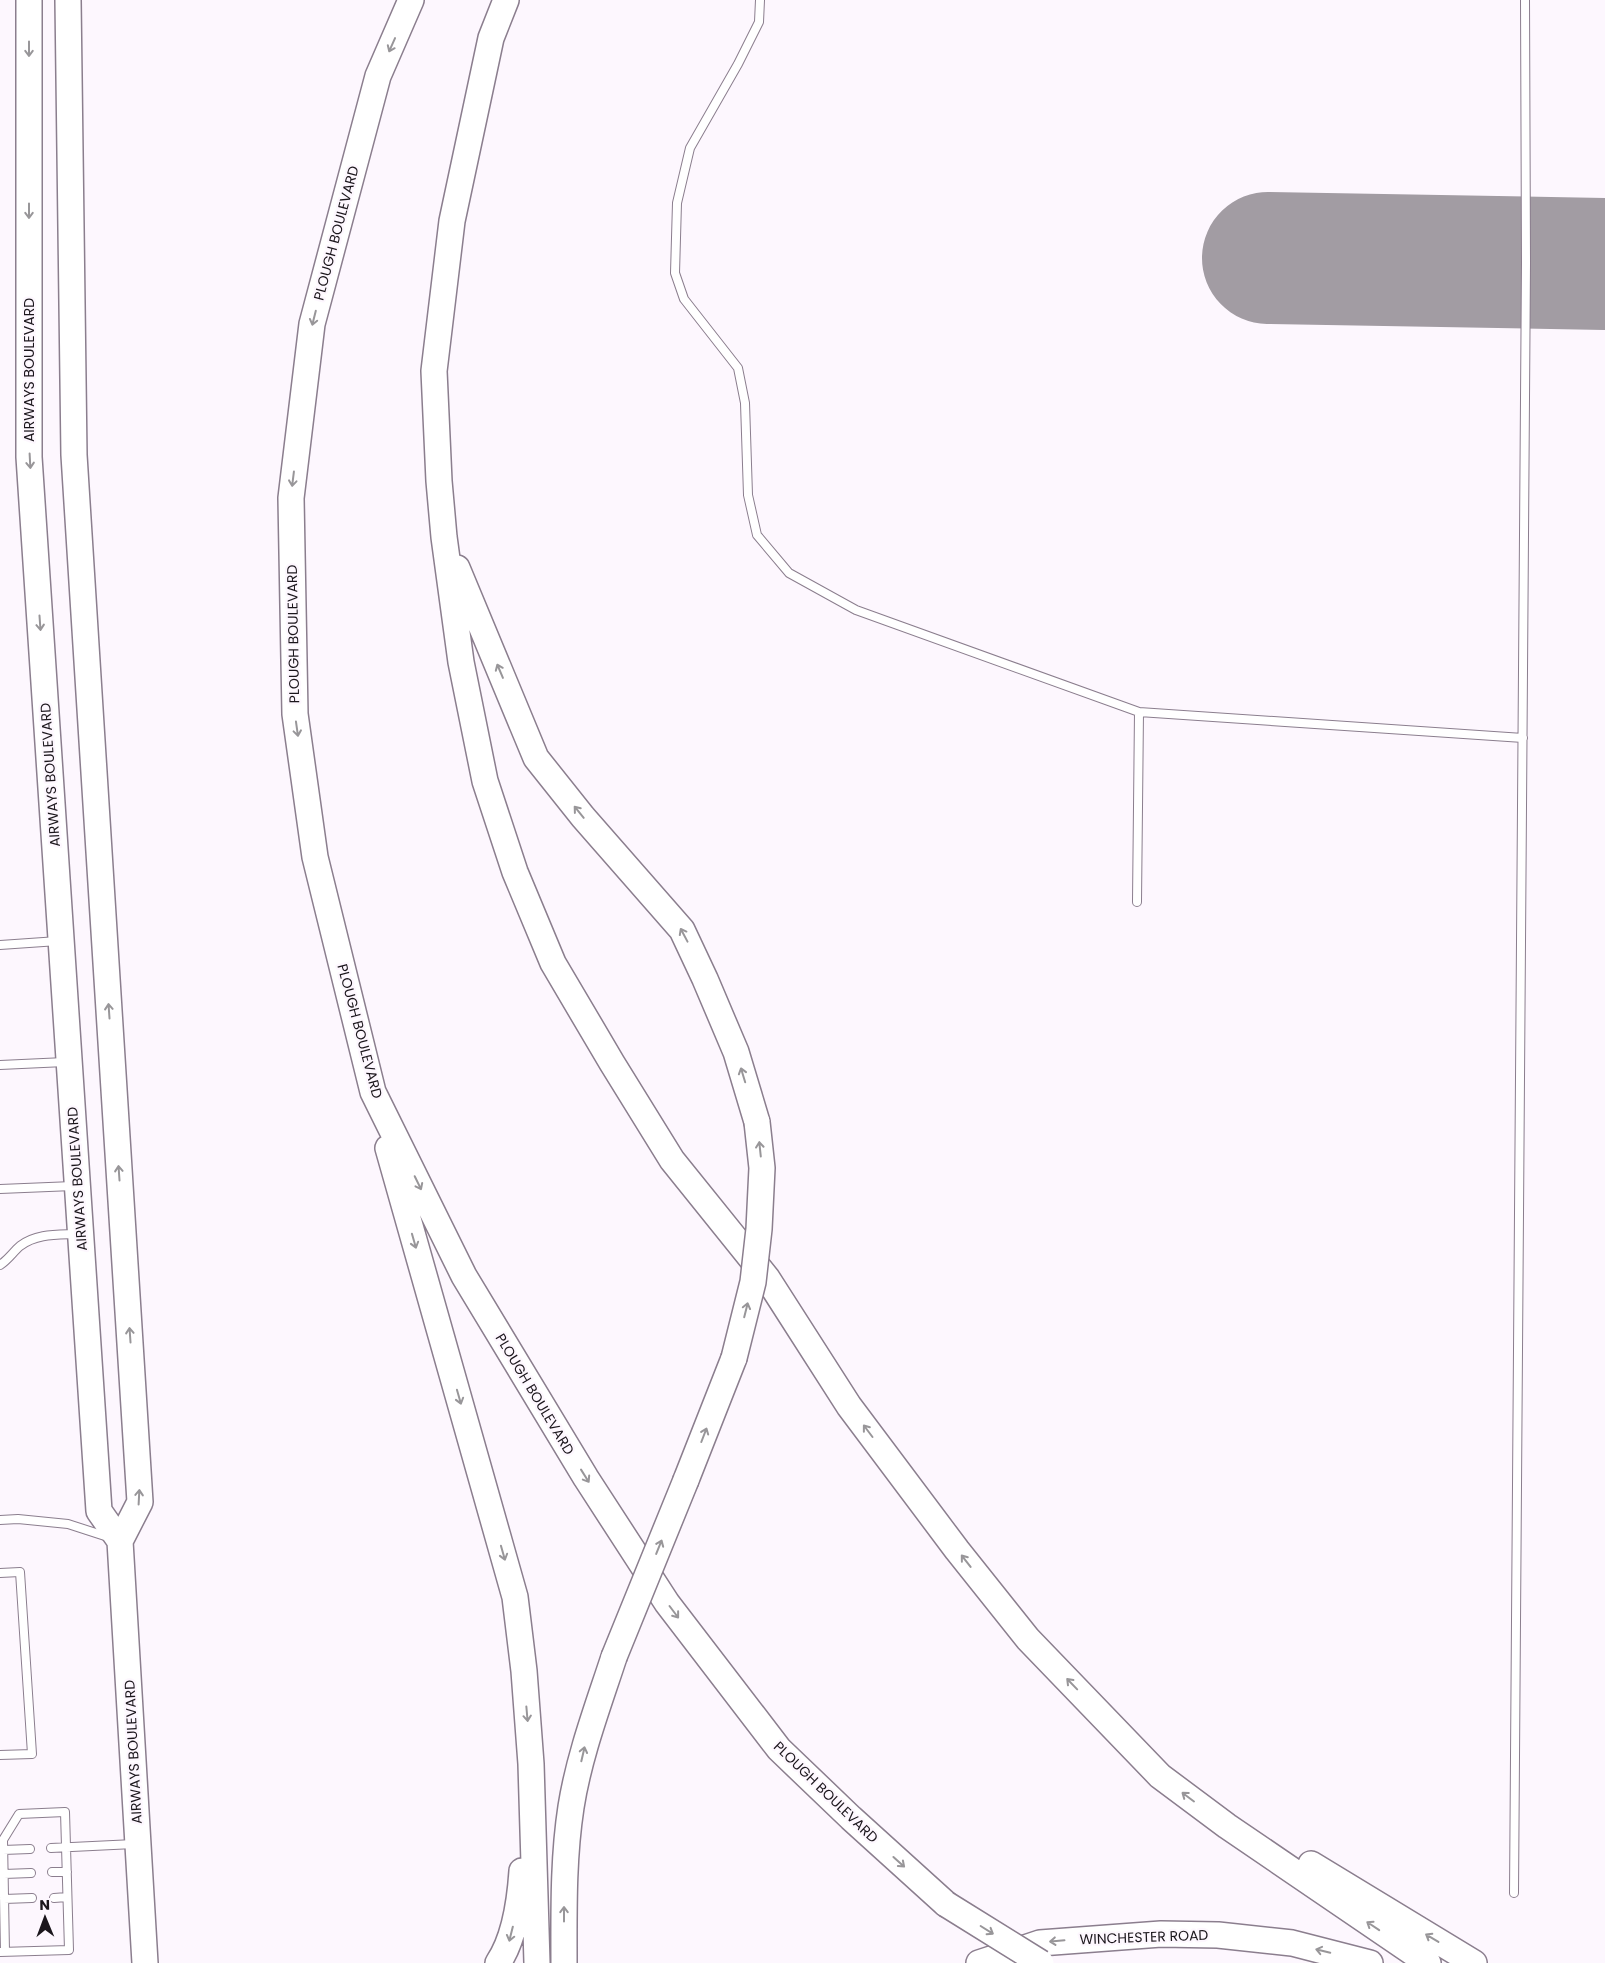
<svg xmlns="http://www.w3.org/2000/svg" width="1605" height="1963" viewBox="0 0 1605 1963" font-family="Poppins,sans-serif">
<style>
.lines{fill:none;stroke-linecap:round;stroke-linejoin:round}
.runway{stroke:#a29ca3;stroke-width:132}
.service-casing{stroke:#8b7e8e;stroke-width:10}
.primary-casing{stroke:#8b7e8e;stroke-width:28}
.service{stroke:#fff;stroke-width:8}
.primary{stroke:#fff;stroke-width:25}
.primary-bridge-casing{stroke:#8b7e8e;stroke-width:28;stroke-linecap:butt}
.primary-bridge{stroke:#fff;stroke-width:25}
.oneway{stroke:#989699}
.labels{text-anchor:middle;dominant-baseline:central;stroke-width:4.5;stroke-linejoin:round;paint-order:stroke}
.street-label{font-size:14px;fill:#1b161c;stroke:#fdf7fe}
</style>
<rect width="100%" height="100%" fill="#fdf7fe"/>
<g class="lines">
<path class="runway" d="M1268,258L1605,264"/>
<defs>
<path id="service" d="M760,0L759,22L738,64L690,148L677,203L675,273L684,299L738,368L745,403L748,495L757,535L789,573L856,610L1139,712L1523,738
M1137,902L1139,712
M0,945L58,941
M0,1065L65,1062
M0,1189L73,1186
M0,1265C8,1260 13,1252 20,1246C37,1233 58,1235 78,1234
M0,1520L18,1519L68,1524L108,1537
M0,1573L20,1572L32,1754L0,1755
M51,1848L134,1844
M3,1850L30,1849
M52,1872H67
M4,1874L31,1873
M1514,1893L1526,263L1525,0
M54,1898L67,1897
M4,1899L32,1898
M0,1952L69,1950L65,1812L19,1814L3,1840L5,1952"/>
<path id="primary" d="M29,0V457L99,1511L120,1541
M68,0L74,455L140,1502L120,1541L145,1963
M411,0L378,76L312,324L291,498L295,714L315,857L373,1092L464,1276L586,1478L667,1603L779,1749L851,1818L946,1904
M506,0L491,38L452,221L434,371L439,481L444,537L461,662L485,781L515,872L553,963L612,1063L672,1160L767,1278L849,1406L957,1550L1028,1639L1160,1776L1227,1826L1428,1963
M457,568L536,758L583,817L682,930L705,979L736,1052L757,1122
M388,1148L515,1597L524,1671L531,1764L537,1963
M686,1480L734,1358
M1311,1864L1474,1963
M498,1963C515,1938 520,1901 522,1871
M564,1963C564,1911 563,1859 571,1807C579,1756 598,1706 614,1657
M979,1963L1040,1943L1161,1934L1218,1935L1292,1943L1370,1963"/>
</defs>
<use href="#service" class="service-casing"/>
<use href="#primary" class="primary-casing"/>
<use href="#service" class="service"/>
<use href="#primary" class="primary"/>
<defs>
<path id="primary-bridge" d="M734,1358L753,1282L759,1229L762,1168L757,1122
M614,1657L686,1480
M946,1904L1041,1963"/>
</defs>
<use href="#primary-bridge" class="primary-bridge-casing"/>
<use href="#primary-bridge" class="primary-bridge"/>
</g>
<defs><path id="oneway-shaft" d="M-6 0H5M1.5-3L5.5 0L1.5 3" fill="none" stroke-width="1.6" stroke-linecap="round" stroke-linejoin="round" transform="scale(1.25)"/></defs>
<g class="oneway">
<use href="#oneway-shaft" transform="translate(392 45) rotate(114)"/>
<use href="#oneway-shaft" transform="translate(29 49) rotate(90)"/>
<use href="#oneway-shaft" transform="translate(29 211) rotate(90)"/>
<use href="#oneway-shaft" transform="translate(314 318) rotate(104)"/>
<use href="#oneway-shaft" transform="translate(30 461) rotate(87)"/>
<use href="#oneway-shaft" transform="translate(293 479) rotate(97)"/>
<use href="#oneway-shaft" transform="translate(40 623) rotate(86)"/>
<use href="#oneway-shaft" transform="translate(500 671) rotate(-113)"/>
<use href="#oneway-shaft" transform="translate(297 729) rotate(82)"/>
<use href="#oneway-shaft" transform="translate(579 812) rotate(-129)"/>
<use href="#oneway-shaft" transform="translate(684 935) rotate(-118)"/>
<use href="#oneway-shaft" transform="translate(109 1011) rotate(-94)"/>
<use href="#oneway-shaft" transform="translate(743 1075) rotate(-107)"/>
<use href="#oneway-shaft" transform="translate(760 1149) rotate(-96)"/>
<use href="#oneway-shaft" transform="translate(119 1173) rotate(-94)"/>
<use href="#oneway-shaft" transform="translate(418 1183) rotate(64)"/>
<use href="#oneway-shaft" transform="translate(414 1241) rotate(74)"/>
<use href="#oneway-shaft" transform="translate(746 1310) rotate(-76)"/>
<use href="#oneway-shaft" transform="translate(130 1335) rotate(-94)"/>
<use href="#oneway-shaft" transform="translate(459 1397) rotate(74)"/>
<use href="#oneway-shaft" transform="translate(868 1431) rotate(-127)"/>
<use href="#oneway-shaft" transform="translate(704 1435) rotate(-69)"/>
<use href="#oneway-shaft" transform="translate(585 1476) rotate(58)"/>
<use href="#oneway-shaft" transform="translate(139 1497) rotate(-87)"/>
<use href="#oneway-shaft" transform="translate(659 1547) rotate(-68)"/>
<use href="#oneway-shaft" transform="translate(503 1553) rotate(74)"/>
<use href="#oneway-shaft" transform="translate(966 1561) rotate(-128)"/>
<use href="#oneway-shaft" transform="translate(674 1612) rotate(53)"/>
<use href="#oneway-shaft" transform="translate(1072 1684) rotate(-134)"/>
<use href="#oneway-shaft" transform="translate(527 1714) rotate(85)"/>
<use href="#oneway-shaft" transform="translate(583 1754) rotate(-77)"/>
<use href="#oneway-shaft" transform="translate(1188 1797) rotate(-143)"/>
<use href="#oneway-shaft" transform="translate(899 1862) rotate(42)"/>
<use href="#oneway-shaft" transform="translate(564 1914) rotate(-90)"/>
<use href="#oneway-shaft" transform="translate(1373 1926) rotate(-146)"/>
<use href="#oneway-shaft" transform="translate(987 1930) rotate(32)"/>
<use href="#oneway-shaft" transform="translate(511 1934) rotate(104)"/>
<use href="#oneway-shaft" transform="translate(1432 1938) rotate(-149)"/>
<use href="#oneway-shaft" transform="translate(1057 1941) rotate(175)"/>
<use href="#oneway-shaft" transform="translate(1323 1951) rotate(-166)"/>
</g>
<g class="labels">
<g class="street-label">
<text transform="translate(336 233) rotate(-75)">PLOUGH BOULEVARD</text>
<text transform="translate(29 370) rotate(-90)">AIRWAYS BOULEVARD</text>
<text transform="translate(293 634) rotate(-91)">PLOUGH BOULEVARD</text>
<text transform="translate(50 775) rotate(-94)">AIRWAYS BOULEVARD</text>
<text transform="translate(360 1031) rotate(75)">PLOUGH BOULEVARD</text>
<text transform="translate(77 1179) rotate(-94)">AIRWAYS BOULEVARD</text>
<text transform="translate(535 1394) rotate(59)">PLOUGH BOULEVARD</text>
<text transform="translate(133 1752) rotate(-93)">AIRWAYS BOULEVARD</text>
<text transform="translate(826 1792) rotate(44)">PLOUGH BOULEVARD</text>
<text transform="translate(1144 1937) rotate(-2)">WINCHESTER ROAD</text>
</g>
</g>
<g transform="translate(45 1918) rotate(359)" stroke="#fdf7fe" stroke-width="4" paint-order="stroke">
<path d="M0-4L9 19L0 12L-9 19Z" fill="#1b161c"/>
<text y="-8" font-size="14" font-weight="bold" text-anchor="middle" fill="#1b161c">N</text>
</g>
</svg>
